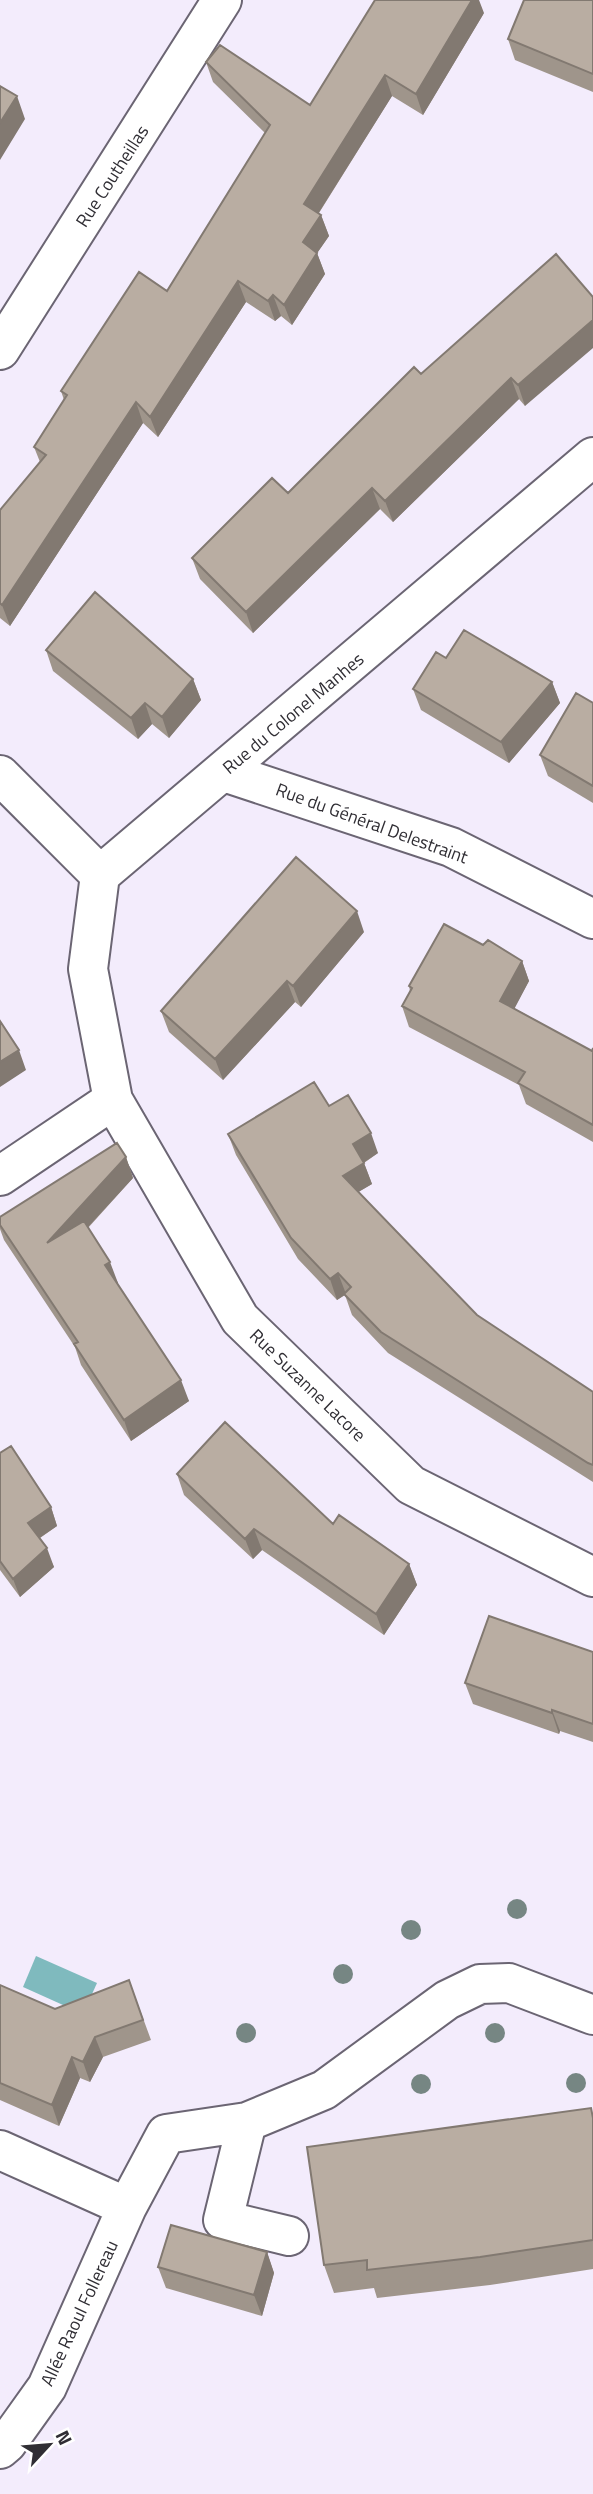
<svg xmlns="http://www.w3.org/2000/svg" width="593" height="2494" viewBox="0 0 593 2494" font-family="'Titillium Web',sans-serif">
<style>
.water{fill:#7fbabe}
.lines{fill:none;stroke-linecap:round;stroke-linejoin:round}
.minor-casing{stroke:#6b6573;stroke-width:42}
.minor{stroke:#fff;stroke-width:38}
.tree{fill:#768683}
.wall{fill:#9f958b}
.shaded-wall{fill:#827971}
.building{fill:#b9ada2;stroke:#827971;stroke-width:2}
.labels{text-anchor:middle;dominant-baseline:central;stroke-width:5;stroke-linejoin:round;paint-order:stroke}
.street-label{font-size:18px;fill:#302e34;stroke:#fff}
</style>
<rect width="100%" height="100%" fill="#f3ecfc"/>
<path class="water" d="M36,1956L97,1983L83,2014L23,1987Z"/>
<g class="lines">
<defs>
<path id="minor" d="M0,350L222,0
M224,772L451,847L593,919
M0,775L100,875
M100,875L88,969L113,1100L240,1319L411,1485L593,1577
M100,875L593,457
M0,1176L113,1100
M247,2122L223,2220L289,2236
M0,2150L127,2207
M0,2449L7,2443L47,2387L127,2207L166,2134L247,2122L324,2090L447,2000L480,1984L509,1983L593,2015"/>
</defs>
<use href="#minor" class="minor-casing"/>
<use href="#minor" class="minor"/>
</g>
<g class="tree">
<circle cx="517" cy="1909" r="10"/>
<circle cx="411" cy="1930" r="10"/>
<circle cx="343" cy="1974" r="10"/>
<circle cx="246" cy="2033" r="10"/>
<circle cx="495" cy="2033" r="10"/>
<circle cx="576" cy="2083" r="10"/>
<circle cx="421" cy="2084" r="10"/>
</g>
<path class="wall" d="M593,0V92L515,60L508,39Z
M484,13L423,115L392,96L319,213L321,215L329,236L317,253L325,274L292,325L281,316L275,321L246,302L158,437L143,423L10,626L0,618V510L40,462L34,447L64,400L61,391L167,291L265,133L213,82L206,62L310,105Z
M556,254L525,406L519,399L393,522L380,509L253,633L200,579L192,558L288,493Z
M46,650L193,679L201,700L169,738L152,724L138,739L53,671Z
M446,658L552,682L560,703L509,763L421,710L413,689Z
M593,703V803L548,776L540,755Z
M364,932L301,1007L295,1002L223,1080L169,1032L161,1011Z
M483,945L522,961L529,981L514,1008L592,1051L593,1048V1142L526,1104L519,1085L409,1027L402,1006L410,991L409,986Z
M329,1106L378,1153L364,1163L372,1184L358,1192L477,1315L593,1392V1482L388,1353L352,1315L345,1295L337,1300L298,1259L236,1155L228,1134Z
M126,1157L133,1178L88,1228L118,1283H117L189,1401L131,1441L81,1365L75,1347L4,1240L0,1229V1217Z
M0,1453L51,1507L57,1526L40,1538L54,1567L20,1597L0,1570Z
M177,1474L333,1524L409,1564L417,1585L384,1635L262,1550L253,1559L184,1495Z
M593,1652V1742L560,1731L559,1734L473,1704L465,1683Z
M129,1980L151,2040L103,2057L90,2082L80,2078L59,2126L0,2100V1985L55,2009Z
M593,2113V2269L490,2285L377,2298L374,2288L334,2293L324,2265Z
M267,2252L274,2273L262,2316L166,2288L158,2267Z"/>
<path class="shaded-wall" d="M472,0H479L484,13L423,115L416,94Z
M385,75L392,96L311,225L304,204Z
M17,96L25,119L0,160V123Z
M321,215L329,236L311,262L303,242Z
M317,253L325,274L292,325L284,305Z
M238,281L246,302L158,437L150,417Z
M273,295L281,316L275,321L268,301Z
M593,320V348L525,406L518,385Z
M511,378L519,399L393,522L385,501Z
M136,402L143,423L10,626L2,605Z
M372,488L380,509L253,633L246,612Z
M193,679L201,700L169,738L162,717Z
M552,682L560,703L509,763L501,742Z
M145,703L152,724L138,739L131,718Z
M357,911L364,932L301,1007L293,986Z
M522,961L529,981L508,1021L500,1001Z
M287,981L295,1002L223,1080L215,1059Z
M19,1050L26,1070L0,1087V1062Z
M371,1133L378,1153L360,1165L353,1144Z
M126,1157L133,1178L54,1264L47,1243Z
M364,1163L372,1184L350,1197L343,1176Z
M110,1262L118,1283L112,1286L105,1265Z
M338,1273L346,1294L337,1300L330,1279Z
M181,1380L189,1401L131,1441L124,1420Z
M51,1507L57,1526L35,1541L28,1523Z
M254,1529L262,1550L253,1559L245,1539Z
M47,1548L54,1567L20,1597L13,1579Z
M409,1564L417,1585L384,1635L376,1614Z
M552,1710L560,1731L559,1734L552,1713Z
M95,2037L103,2057L90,2082L83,2062Z
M72,2057L80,2078L59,2126L52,2105Z
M267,2252L274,2273L262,2316L254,2295Z"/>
<path class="building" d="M375,0H472L416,94L385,75L304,204L321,215L303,242L317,253L284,305L273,295L268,301L238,281L150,417L136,402L2,605L0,603V510L46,455L34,447L67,395L61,391L139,272L167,291L270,125L206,62L220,45L310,105Z
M524,0H593V74L508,39Z
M0,86L17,96L0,123Z
M556,254L593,297V320L518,385L511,378L385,501L372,488L246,612L192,558L272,478L288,493L414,367L421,374Z
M95,592L193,679L162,717L145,703L131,718L46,650Z
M464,630L552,682L501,742L413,689L436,652L446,658Z
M576,693L593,703V786L540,755Z
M296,857L357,911L293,986L287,981L215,1059L161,1011Z
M444,924L483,945L488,940L522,961L500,1001L592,1051L593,1048V1125L518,1083L525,1072L402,1006L412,988L409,986Z
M0,1021L19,1050L0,1062Z
M314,1082L329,1106L348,1095L371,1133L353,1144L364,1163L343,1176L477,1315L593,1392V1465L588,1463L381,1332L344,1294L351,1287L338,1273L330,1279L291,1238L228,1134Z
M117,1143L126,1157L47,1243L84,1221L110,1262L105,1265L181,1380L124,1420L74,1344L78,1342L0,1225V1217Z
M225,1422L333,1524L339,1515L409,1564L376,1614L254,1529L245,1539L177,1474Z
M11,1446L51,1507L28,1523L47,1548L13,1579L0,1561V1453Z
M489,1616L593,1652V1724L552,1710V1713L465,1683Z
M129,1980L143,2020L95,2037L83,2062L72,2057L52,2105L0,2083V1985L55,2009Z
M591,2108L593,2118V2240L480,2257L367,2270V2260L324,2265L307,2147Z
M171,2225L267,2252L254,2295L158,2267Z"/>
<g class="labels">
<g class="street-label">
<text transform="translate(112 176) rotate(-57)">Rue Coutheillas</text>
<text transform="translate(293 713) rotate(-40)">Rue du Colonel Manhes</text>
<text transform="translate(372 823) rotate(20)">Rue du Général Delestraint</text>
<text transform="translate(308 1385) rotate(44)">Rue Suzanne Lacore</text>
<text transform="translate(79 2313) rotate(-65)">Allée Raoul Follereau</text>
</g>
</g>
<g transform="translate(49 2445) rotate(64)" stroke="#ffffff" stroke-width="5" paint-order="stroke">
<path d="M0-5L12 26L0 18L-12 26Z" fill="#302e34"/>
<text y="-10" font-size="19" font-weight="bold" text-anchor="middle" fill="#302e34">N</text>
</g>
</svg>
